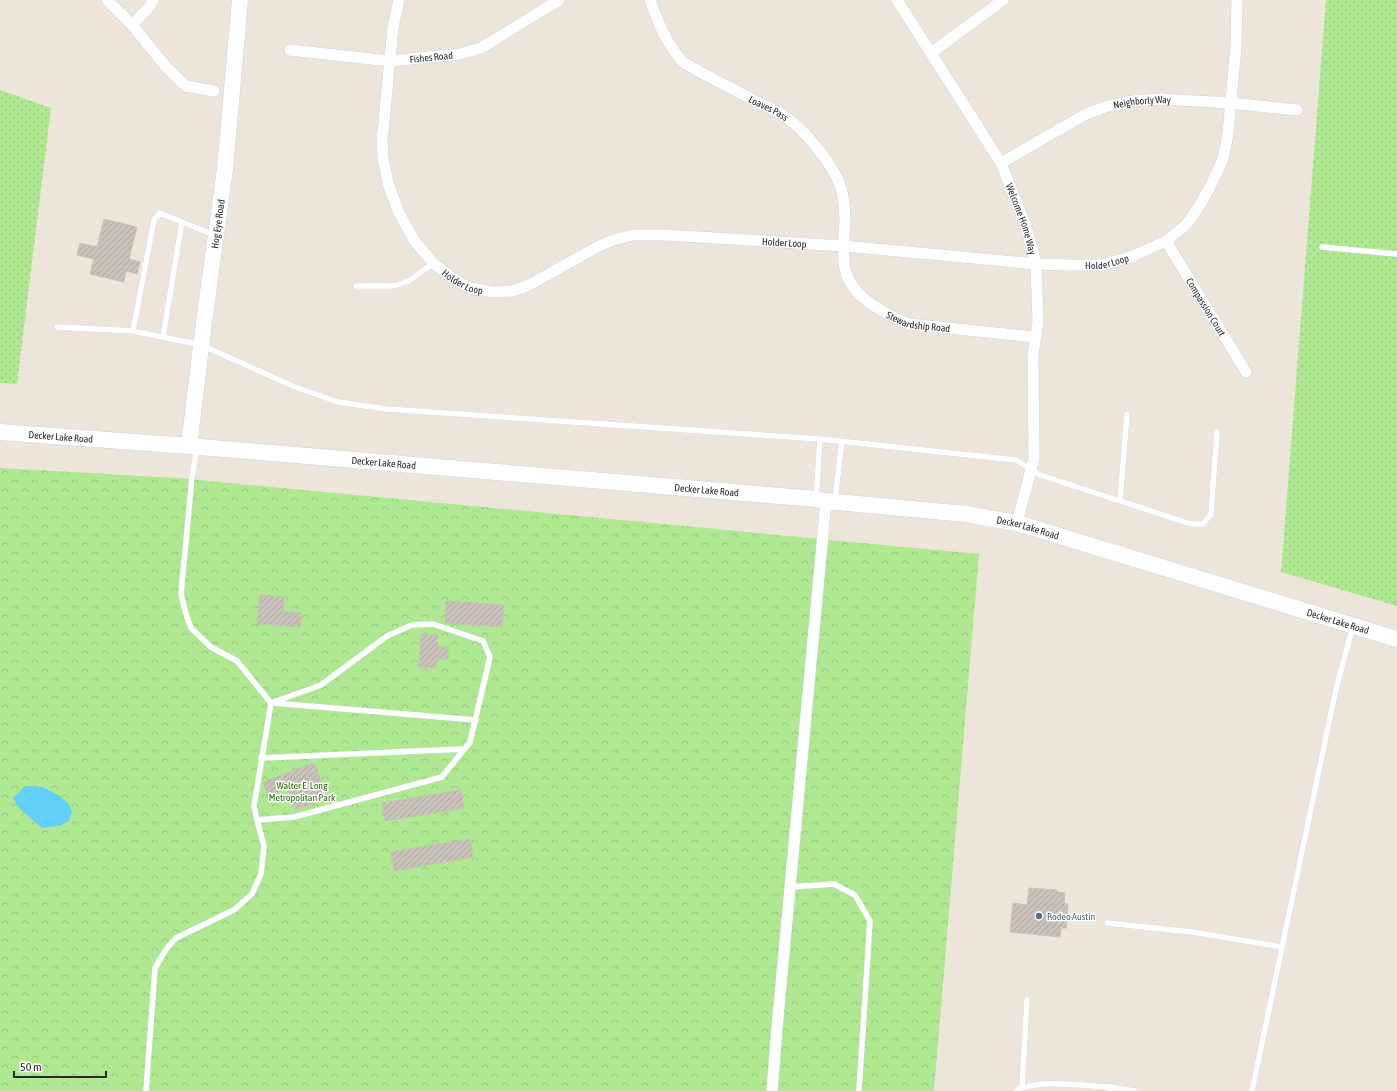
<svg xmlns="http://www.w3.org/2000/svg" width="1397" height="1091" viewBox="0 0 1397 1091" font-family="'Asap Condensed',sans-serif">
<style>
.grass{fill:url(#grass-dots)}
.park{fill:url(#park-crowns)}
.water{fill:#63d0f9}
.building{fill:url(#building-hatch);stroke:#c8c1b3}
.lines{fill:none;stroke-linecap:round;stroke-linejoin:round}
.lane-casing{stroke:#cfd3e4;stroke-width:6}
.street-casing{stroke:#cfd3e4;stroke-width:12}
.secondary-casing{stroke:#cfd3e4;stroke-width:17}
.lane{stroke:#fff;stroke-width:5.5}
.street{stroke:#fff;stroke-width:11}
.secondary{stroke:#fff;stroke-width:16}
.service-dot{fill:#5c6f8a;stroke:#fff;stroke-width:1.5}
.labels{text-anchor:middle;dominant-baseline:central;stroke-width:3;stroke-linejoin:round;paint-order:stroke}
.street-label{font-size:10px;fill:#292929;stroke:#fff}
.park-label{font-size:10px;fill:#256c13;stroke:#fff}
.service-label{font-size:10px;fill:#4e5e75;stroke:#fff;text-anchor:start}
</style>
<defs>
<pattern id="grass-dots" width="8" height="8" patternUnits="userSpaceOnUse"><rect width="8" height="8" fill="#aee991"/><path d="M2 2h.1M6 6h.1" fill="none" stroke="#96c87d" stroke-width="1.8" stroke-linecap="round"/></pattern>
<pattern id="park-crowns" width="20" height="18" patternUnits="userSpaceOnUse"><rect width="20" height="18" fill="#aee991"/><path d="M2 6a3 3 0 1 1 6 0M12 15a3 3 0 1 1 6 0" fill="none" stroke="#96c87d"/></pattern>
<pattern id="building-hatch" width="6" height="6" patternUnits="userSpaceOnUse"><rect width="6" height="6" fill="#c8c2ba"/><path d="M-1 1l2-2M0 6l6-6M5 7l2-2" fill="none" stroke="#aca7a0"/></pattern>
</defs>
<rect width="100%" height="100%" fill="#ede5da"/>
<path class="grass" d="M1326,0H1397V606L1281,572Z
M0,90L51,108L17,384L0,383Z"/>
<path class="park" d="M0,468L178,478L979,554L934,1091H0Z"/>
<path class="water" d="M25,786L43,787L58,795L69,804L72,811L69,821L59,826L42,828L19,808L13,798Z"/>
<path class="building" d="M104,219L137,227L129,259L140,262L137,274L126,271L124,282L90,274L94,259L77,255L80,243L97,247Z
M260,595L284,597L283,611L301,613L300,627L257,624Z
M446,601L504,605L502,627L445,623Z
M421,634L438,635L437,647H448V659H437L436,668L419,667Z
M314,763L328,797L296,810L288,788L268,796L263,782Z
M461,790L464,808L385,821L382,803Z
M470,839L473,857L394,871L391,852Z
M1029,888L1057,890V892L1065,893L1064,903L1068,904L1066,928H1061L1060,937L1010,932L1013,903L1027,905Z"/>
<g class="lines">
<defs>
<path id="lane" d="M182,222L160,213L154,220L133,331L201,345L295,387L338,402L386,409L820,439L1016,460L1040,475L1191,524H1203L1211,514L1217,432
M1322,247L1397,254
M356,286H393L409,281L433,263
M57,327L133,331
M163,337L182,222L214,235
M197,447L192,477L181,594L186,614L191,628L211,647L237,661L271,703L254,806L257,820L294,817L442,777L470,742L490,657L483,641L433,624L412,625L387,636L321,685L271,703
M816,499L820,439
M835,500L842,441
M1120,501L1127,414
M273,703L476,720
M261,758L464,749
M790,887L834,884L855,895L870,921L859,1091
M1107,923L1192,932L1282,947
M1022,1087L1027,1000
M146,1091L155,968L167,948L176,938L234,910L252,894L261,874L264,846L257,820
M1016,1091C1037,1078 1086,1086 1110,1087
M1110,1091V1087L1135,1091
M1252,1091L1336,689L1353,626"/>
<g id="street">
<path d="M107,0L132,25L167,68L186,86L214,91"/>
<path id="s1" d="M399,0L393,27L382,142L383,158L388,183L399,213L414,240L433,263L452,278L470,288L493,292L512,291L529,285L599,246L613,240L633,235H666L844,246L1036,264L1070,265H1102L1133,256L1166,241L1186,225L1200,205L1211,185L1223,159L1228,134L1236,46L1237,0"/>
<path id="s2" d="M650,0C658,22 667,45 683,62C706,76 731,88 755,101C766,106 778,111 787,118C804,130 826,157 836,176C844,190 845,207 845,223C844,236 843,249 844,262C846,295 883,313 909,324L1036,337"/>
<path id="s3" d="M897,0L1001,163L1026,226L1036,264L1038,321L1033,354L1034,458L1017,523"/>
<path d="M132,25L150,6L153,0"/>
<path id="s4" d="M290,50L390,61L460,54L481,48L559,0"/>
<path d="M931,53L1003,0"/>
<path id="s5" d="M1001,163L1086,114L1108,106L1133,101L1160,99L1231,103L1297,110"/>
<path id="s6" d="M1166,241L1246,372"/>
<path d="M772,1091L778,1017L826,501"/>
</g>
<g id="secondary">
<path id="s7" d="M0,432L189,446L816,499L826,501L966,514L1017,523L1397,639"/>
<path id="s8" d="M189,446L204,322L225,169L240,0"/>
</g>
</defs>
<use href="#lane" class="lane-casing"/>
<use href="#street" class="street-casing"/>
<use href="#secondary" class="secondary-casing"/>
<use href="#lane" class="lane"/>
<use href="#street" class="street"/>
<use href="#secondary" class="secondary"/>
</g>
<circle class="service-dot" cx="1039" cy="916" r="4"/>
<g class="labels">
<g class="street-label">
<text stroke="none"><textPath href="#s4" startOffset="142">Fishes Road</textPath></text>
<text stroke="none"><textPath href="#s5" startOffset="156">Neighborly Way</textPath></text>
<text stroke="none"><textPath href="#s2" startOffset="168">Loaves Pass</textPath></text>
<text stroke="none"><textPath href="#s3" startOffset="253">Welcome Home Way</textPath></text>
<text stroke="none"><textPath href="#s8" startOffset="224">Hog Eye Road</textPath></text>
<text stroke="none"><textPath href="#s1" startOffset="650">Holder Loop</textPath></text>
<text stroke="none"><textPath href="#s1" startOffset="974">Holder Loop</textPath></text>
<text stroke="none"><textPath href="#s1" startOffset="313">Holder Loop</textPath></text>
<text stroke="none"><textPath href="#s6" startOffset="77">Compassion Court</textPath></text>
<text stroke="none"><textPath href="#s2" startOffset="456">Stewardship Road</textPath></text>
<text stroke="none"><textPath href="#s7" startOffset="61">Decker Lake Road</textPath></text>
<text stroke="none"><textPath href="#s7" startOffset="385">Decker Lake Road</textPath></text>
<text stroke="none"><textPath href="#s7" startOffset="709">Decker Lake Road</textPath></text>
<text stroke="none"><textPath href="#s7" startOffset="1033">Decker Lake Road</textPath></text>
<text stroke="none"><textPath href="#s7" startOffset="1357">Decker Lake Road</textPath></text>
</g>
<g class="park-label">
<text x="302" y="785">Walter E. Long<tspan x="302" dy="12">Metropolitan Park</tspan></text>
</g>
<g class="service-label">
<text x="1047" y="916">Rodeo Austin</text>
</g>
</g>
<path d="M14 1071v6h92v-6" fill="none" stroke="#292929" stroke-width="2"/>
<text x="20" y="1071" font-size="12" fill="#292929" stroke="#ffffff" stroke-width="3" paint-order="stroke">50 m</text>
</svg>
